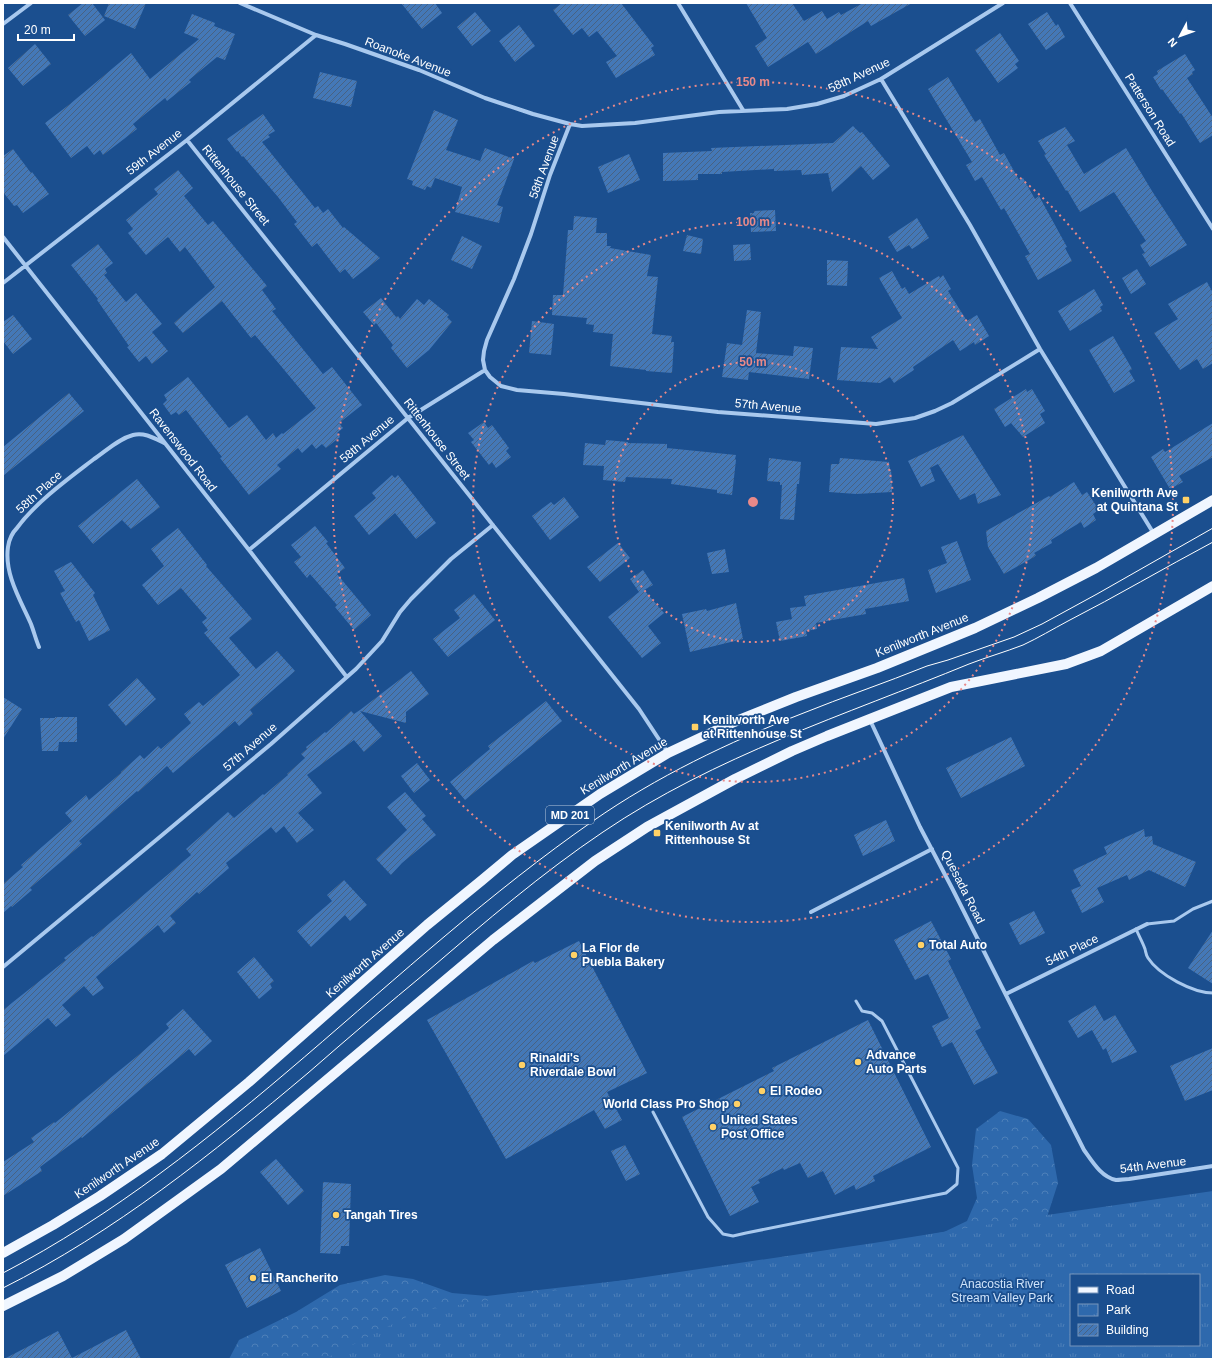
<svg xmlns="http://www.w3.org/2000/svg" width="1216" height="1362" viewBox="0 0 1216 1362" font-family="Helvetica,sans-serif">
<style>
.forest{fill:url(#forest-crowns)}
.park{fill:url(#park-tufts);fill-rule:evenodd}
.building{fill:url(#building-hatch)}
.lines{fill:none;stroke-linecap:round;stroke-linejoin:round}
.service{stroke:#a9c9ee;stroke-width:3}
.minor{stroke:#a9c9ee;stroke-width:4}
.primary{stroke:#f0f6ff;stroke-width:10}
.tram{stroke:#fff;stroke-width:1}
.ring{fill:none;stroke:#e88989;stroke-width:2;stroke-dasharray:2 4}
.poi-dot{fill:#ffd166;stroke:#1b4f8f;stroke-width:1.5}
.labels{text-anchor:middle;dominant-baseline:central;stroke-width:3.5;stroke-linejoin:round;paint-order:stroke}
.shield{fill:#1b4f8f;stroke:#bbcadd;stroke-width:1}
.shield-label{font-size:11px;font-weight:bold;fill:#fff}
.street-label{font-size:12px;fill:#fff;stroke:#1b4f8f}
.poi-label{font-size:12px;font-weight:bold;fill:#fff;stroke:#1b4f8f;text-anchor:start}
.park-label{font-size:12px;fill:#cfe3fa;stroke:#1b4f8f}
.centre{fill:#e88989;stroke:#1b4f8f;stroke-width:2}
.ring-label{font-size:12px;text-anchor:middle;font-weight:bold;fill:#e88989;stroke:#1b4f8f;stroke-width:3.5;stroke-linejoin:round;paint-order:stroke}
</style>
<defs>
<pattern id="forest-crowns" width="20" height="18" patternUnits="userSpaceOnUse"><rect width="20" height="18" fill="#2e69ad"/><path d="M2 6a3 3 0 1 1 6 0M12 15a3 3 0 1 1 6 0" fill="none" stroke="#4d80b9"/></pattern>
<pattern id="park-tufts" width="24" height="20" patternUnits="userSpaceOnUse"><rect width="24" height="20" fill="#2e69ad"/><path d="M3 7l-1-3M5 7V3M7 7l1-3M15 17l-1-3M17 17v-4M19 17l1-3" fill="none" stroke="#4d80b9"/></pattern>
<pattern id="building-hatch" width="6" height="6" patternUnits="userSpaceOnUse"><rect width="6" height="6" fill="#4478b7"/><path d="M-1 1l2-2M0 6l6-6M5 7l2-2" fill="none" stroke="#486282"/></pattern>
</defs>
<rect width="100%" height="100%" fill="#1b4f8f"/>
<path class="forest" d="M1000,1111L1028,1119L1051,1145L1058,1183L1048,1214L1049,1240L1199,1275H1071V1345L1157,1359H229L239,1340L296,1312L340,1285L385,1275L413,1279L452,1293L487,1296L765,1264L944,1232L967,1221L977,1198L972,1165L976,1129Z"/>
<path class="park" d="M1213,1191V1359H325L418,1311L887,1241L1047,1215ZM1071,1275H1199V1345H1071Z"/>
<path class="building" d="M83,3H92L105,20L85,36L68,15Z
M109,3H146L135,29L104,16Z
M401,3H435L442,13L422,29Z
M562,3H621L654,46L651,48L655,55L616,78L606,62L617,56L597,31L589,37L582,28L573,35L553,10Z
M746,3H792L804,21L822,11L827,19L839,12L841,15L863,3H912L871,26L868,21L816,54L808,42L768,67L755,46L767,38Z
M475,12L491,31L472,46L457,27Z
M1047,12L1056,26L1058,24L1065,37L1046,50L1028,24Z
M192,14L215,23L214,26L235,34L225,60L217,57L189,80L191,82L167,101L165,98L133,124L137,129L103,155L100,150L94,155L87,146L71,158L45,123L70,104L131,53L150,79L199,39L184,33Z
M519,25L535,46L515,62L499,41Z
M1000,33L1019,61L1015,64L1018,68L998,83L975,50Z
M35,44L51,64L23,86L8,68Z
M1185,54L1195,70L1192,72L1193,74L1187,78L1213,118V135L1200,143L1181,113L1180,114L1162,89L1161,90L1153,77L1158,74L1157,71Z
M320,72L357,81L351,107L313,98Z
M948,77L975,122L980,119L1000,155L1004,153L1019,180L1023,178L1035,199L1039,196L1067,247L1065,248L1072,261L1038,280L1025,256L1030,254L1004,208L1001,210L982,177L975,181L966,165L972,162L928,89Z
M434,110L458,120L446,150L480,161L485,148L514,159L497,205L503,207L499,223L455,212L462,187L435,178L431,188L427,186L425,190L412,185L413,181L407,179Z
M263,114L275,131L268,135L270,137L262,142L315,208L318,206L323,213L328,209L343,228L344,227L380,258L353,279L345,269L340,273L317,243L312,247L294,224L297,222L278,197L243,156L242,157L238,151L237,152L227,139Z
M853,126L860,133L862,132L890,166L873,180L861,166L832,192L828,173L802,175L801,170L774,171V169L722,172V174H698V180L663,181V153L712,151L711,148L833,143Z
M1065,127L1075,141L1067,145L1084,174L1126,148L1152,191L1187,245L1150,267L1142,254L1145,253L1140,245L1146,241L1114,192L1080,212L1067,190L1066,191L1056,174L1044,155L1046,154L1038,141Z
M13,149L31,173L32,172L49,194L23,213L17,205L14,206L3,192V156Z
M629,154L640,180L608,193L598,167Z
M178,170L193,188L184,196L208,225L213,221L267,286L262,290L276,309L272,311L323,374L332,367L362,405L339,423L343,428L337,433L340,437L326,448L322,444L316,449L312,444L302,453L298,448L277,465L281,469L249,495L220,458L222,457L186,410L179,415L176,412L171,415L163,404L167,400L164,395L188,377L229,428L247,415L266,440L273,433L276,438L282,433L283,434L316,408L255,335L251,338L222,301L183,333L174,323L215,287L185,247L180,252L168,237L146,255L128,233L133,229L126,220L158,194L154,189Z
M775,210L776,231L751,232L750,213H754V211Z
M574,216L597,218L596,233H607V246H611L610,248L651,255L647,276L658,277L652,334L672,336L671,342H674L672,373L646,371V370L610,366L613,334L593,332L594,325L586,324L587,318L552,315L553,295H563L568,230H573Z
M917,218L929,238L912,249L909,245L897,252L888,237Z
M687,235L703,239L701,254L683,251Z
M462,236L482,246L472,269L451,260Z
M98,244L113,263L105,269L107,273L104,275L126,302L136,293L162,324L152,332L168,351L152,364L146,356L139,362L127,347L129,346L97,300L98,299L71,265Z
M750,244L751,260L734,261L733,245Z
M827,260L848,261L847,286L827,285Z
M1137,269L1146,284L1131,294L1122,278Z
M892,271L902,289L905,287L909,294L939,276L940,278L943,275L951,289L948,291L967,321L977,315L989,336L975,345L974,342L960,351L953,340L913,367L914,370L894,383L890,377L880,383L837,380L841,347L878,349L871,337L902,318L879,278Z
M1207,282L1213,293V363L1203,369L1197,359L1180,370L1154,333L1178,319L1168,304Z
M1094,289L1103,305L1100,307L1102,311L1070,331L1058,311Z
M381,298L396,317L398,316L400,319L417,299L424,305L429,299L449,315L447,317L452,322L429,350L407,368L391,348L393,345L376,323L374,325L363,312Z
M747,310L761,312L756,353L793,356L794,346L813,348L809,379L749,372L748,380L722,377L727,343L742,345Z
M13,315L32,339L13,354L3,341V322Z
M532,321L554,324L551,355L529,353Z
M1113,336L1132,369L1129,371L1135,381L1114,393L1089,350Z
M1026,389L1027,392L1032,389L1045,411L1040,414L1045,423L1023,437L1011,423L1005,427L994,409Z
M69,393L84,411L3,476V447Z
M484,422L488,428L492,425L509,448L506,451L511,457L496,468L492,462L489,465L471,442L474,440L468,433Z
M1213,423V457L1179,476L1183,482L1170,489L1151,457L1163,449L1165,452Z
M963,435L1001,495L978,504L975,493L960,500L938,464L930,468L935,481L921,487L908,461Z
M606,440L628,442V443L667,444V448L736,455L735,459L736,460L732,495L717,493V490L671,484L672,479L626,477L625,482L603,480L604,466L583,465L585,443L605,445Z
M769,458L801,462L799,484H797L794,520L780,519L782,485H780V482L767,481Z
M840,458L889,462L890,470L891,469L892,492L856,494L829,492L831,464H839Z
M392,475L395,478L398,475L436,523L416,539L395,513L369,535L354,516L376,498L372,493Z
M137,479L160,507L131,529L122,520L93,544L78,526Z
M1074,482L1082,495L1087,492L1099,510L1093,514L1096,520L1084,528L1081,522L1051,540L1052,543L1034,553L1036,555L1034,557L1004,574L988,547L986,531L1049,496L1050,497Z
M564,497L579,517L550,540L532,516L551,502L554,505Z
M315,526L328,542L326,543L345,568L337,574L371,615L354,630L335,607L337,605L310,574L307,578L294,562L301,557L291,545Z
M178,528L207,565L206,566L252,619L229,638L256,669L277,651L295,671L250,710L253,714L239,726L235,721L173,773L167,766L138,792L137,791L79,841L82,844L30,888L32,890L12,907L11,906L3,913V884L23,867L21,865L72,821L65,813L86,795L89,800L121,773V772L140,755L144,759L158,746L161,749L191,723L184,714L199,702L203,706L240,675L204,633L208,630L202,622L207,618L181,588L158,605L142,585L164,566L151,549Z
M957,541L971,580L936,593L928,570L947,563L941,547Z
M618,543L630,558L600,582L587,567Z
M725,549L729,572L712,574L707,553Z
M71,562L95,593L93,595L110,630L89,641L79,620L76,622L60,593L65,591L54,571Z
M643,570L653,585L644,590L664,613L648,626L661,643L642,658L608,617L639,592L630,579Z
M904,578L909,601L865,609L866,614L816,623L817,629L806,631L807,636L780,641L776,622L792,619L790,608L806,606L804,596Z
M474,594L495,620L448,657L433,639L460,618L454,610Z
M736,603L743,639L690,652L682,614L706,609L707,611Z
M411,671L429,694L406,712V723L360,711L382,736L364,752L354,740L307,775L322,793L298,813L314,830L297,843L284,826L276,833L271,827L226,863L229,868L199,894L197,892L170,916L176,923L164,933L158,925L96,977L104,988L93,996L84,986L62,1005L71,1015L56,1027L48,1018L3,1056V1010L66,960L64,958L92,936L93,937L128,908L191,855L186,849L228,812L234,818L263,794L264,795L277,784L288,775L287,774L305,758L301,754L307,749L306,747L325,732L326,733L351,711L354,714L360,710Z
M137,678L156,699L126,726L108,705Z
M3,697L22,709L3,739Z
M546,701L562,721L465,800L450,782L490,749L488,746Z
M55,717H77V742H59L58,751H42L40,718H55Z
M1011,737L1025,766L961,798L946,768Z
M417,763L430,780L414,793L401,776Z
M405,792L426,816L422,819L436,835L402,863L391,875L376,859L407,830L387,807Z
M886,820L895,841L863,856L854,835Z
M1144,829L1145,837L1152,836L1153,844L1196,862L1185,887L1149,870L1129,880L1127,875L1097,888L1104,902L1082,913L1071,890L1081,886L1073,870L1107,854L1104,847Z
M344,880L367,905L350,921L345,915L311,947L297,931L332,901L327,895Z
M1034,911L1045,933L1020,945L1009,923Z
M931,921L951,959L948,961L981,1028L975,1031L998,1073L974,1085L952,1042L942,1047L932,1026L949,1018L928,974L915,980L894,940Z
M1213,930V984L1188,968Z
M579,941L647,1073L607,1092L622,1120L605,1129L594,1110L506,1159L427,1020L533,961L535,963Z
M254,957L274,981L270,984L272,988L259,999L237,972Z
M1095,1005L1104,1021L1115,1015L1137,1052L1112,1063L1106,1048L1103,1050L1092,1030L1078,1038L1068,1021Z
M183,1009L212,1041L195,1056L189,1049L82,1138L81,1137L40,1167L42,1171L3,1196V1162L34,1142L31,1138L54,1122L55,1123L141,1053L169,1028L166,1024Z
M868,1020L931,1147L873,1176L875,1181L856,1190L854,1185L835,1195L823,1171L808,1178L800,1163L784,1170L783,1168L758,1180L760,1183L751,1187L759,1202L730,1216L682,1117L774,1071L772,1068Z
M1213,1048V1090L1185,1101L1170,1066Z
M625,1145L640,1174L626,1181L611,1151Z
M276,1159L304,1191L288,1205L260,1172Z
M323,1182L351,1184L349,1246H341L340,1254L320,1253Z
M260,1248L281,1291L247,1308L225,1265Z
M126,1330L141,1359H4L58,1331L72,1358Z"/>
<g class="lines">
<path class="service" d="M1147,924L1174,921L1193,909L1213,901
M1136,929C1139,936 1143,943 1145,949C1146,953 1146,955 1148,958C1159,975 1193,993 1213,993
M653,1112L708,1217L723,1234L733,1236L746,1233L946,1193L957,1184L958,1168L882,1021L872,1013L862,1011L856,1001"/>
<path class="minor" d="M240,3L316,35L345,44L419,70L485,98L533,114L570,124L582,126L635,123L719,112L787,109L817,104L844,96L881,79L1003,3
M678,3L743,110
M1070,3L1213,229
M3,24L31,3
M881,79L970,225L1040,349L1154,534
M570,124L550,175L531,234L514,279L487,340L484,351L483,360L485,370L490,377L501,386L517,390L564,394L718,412L876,424L915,418L935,411L952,403L1040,349
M187,140L639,709L668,753
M3,237L249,550L346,676
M3,283L187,140L316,35
M249,550L408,418L485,370
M39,647C36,640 34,632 31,624C21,601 4,574 8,547C9,540 12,533 17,528C36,502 68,479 94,459C106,451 118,439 133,435C144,432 154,438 164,443
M870,720L920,827L952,888L1084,1150C1092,1161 1101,1177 1116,1180C1120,1180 1125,1179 1129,1179L1213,1166
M811,912L932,849
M3,967L161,836L271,744L356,669L382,641L400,612L411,599L451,559L493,525
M1006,994L1147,924"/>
<path class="primary" d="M3,1253L53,1225L100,1196L162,1154L249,1082L427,925L481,881L512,855L600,794L668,753L734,722L796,697L877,668L975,628L1038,598L1096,568L1213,500
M3,1306L63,1276L124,1239L221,1169L493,940L595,861L647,827L735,779L792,751L827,736L951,687L1066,664L1101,651L1213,586"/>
<path class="tram" d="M3,1273C225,1157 389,963 593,821C656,777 729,742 801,714C843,697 885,683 927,666L948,660L1014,637L1042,624L1097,594L1213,528
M3,1288C115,1232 213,1153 308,1073C348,1038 388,1004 429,970C485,922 542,873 603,832C715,756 845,715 969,664C987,657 1005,652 1023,645C1038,638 1053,629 1068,621C1117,596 1164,568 1213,542"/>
</g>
<g class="ring">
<circle cx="753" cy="502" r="140"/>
<circle cx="753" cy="502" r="280"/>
<circle cx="753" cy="502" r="420"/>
</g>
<g class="poi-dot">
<rect x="1182" y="496" width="8" height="8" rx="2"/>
<rect x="691" y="723" width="8" height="8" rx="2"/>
<rect x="653" y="829" width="8" height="8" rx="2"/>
<circle cx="921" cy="945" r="4"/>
<circle cx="574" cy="955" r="4"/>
<circle cx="858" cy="1062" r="4"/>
<circle cx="522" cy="1065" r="4"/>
<circle cx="762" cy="1091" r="4"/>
<circle cx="737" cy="1104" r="4"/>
<circle cx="713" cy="1127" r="4"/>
<circle cx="336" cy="1215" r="4"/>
<circle cx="253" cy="1278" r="4"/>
</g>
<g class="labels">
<rect class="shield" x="546" y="806" width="48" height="18" rx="3"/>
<g class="shield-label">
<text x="570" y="815">MD 201</text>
</g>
<g class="street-label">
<text transform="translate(408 57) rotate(21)">Roanoke Avenue</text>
<text transform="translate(859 75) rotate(-25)">58th Avenue</text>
<text transform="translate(1150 110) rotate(58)">Patterson Road</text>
<text transform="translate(154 152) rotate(-38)">59th Avenue</text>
<text transform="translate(544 167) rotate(-70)">58th Avenue</text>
<text transform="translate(236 185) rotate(51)">Rittenhouse Street</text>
<text transform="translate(768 406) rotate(5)">57th Avenue</text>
<text transform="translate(367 439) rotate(-40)">58th Avenue</text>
<text transform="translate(437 439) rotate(52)">Rittenhouse Street</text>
<text transform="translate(183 450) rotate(52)">Ravenswood Road</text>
<text transform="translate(39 492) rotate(-42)">58th Place</text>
<text transform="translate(922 635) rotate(-22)">Kenilworth Avenue</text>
<text transform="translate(250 747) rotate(-41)">57th Avenue</text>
<text transform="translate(624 766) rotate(-31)">Kenilworth Avenue</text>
<text transform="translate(963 887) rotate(63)">Quesada Road</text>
<text transform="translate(1072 950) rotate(-26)">54th Place</text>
<text transform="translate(365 963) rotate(-41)">Kenilworth Avenue</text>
<text transform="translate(1153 1165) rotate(-7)">54th Avenue</text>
<text transform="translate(117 1168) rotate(-34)">Kenilworth Avenue</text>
</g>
<g class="poi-label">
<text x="1178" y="493" text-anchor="end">Kenilworth Ave<tspan x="1178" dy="14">at Quintana St</tspan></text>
<text x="703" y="720">Kenilworth Ave<tspan x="703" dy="14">at Rittenhouse St</tspan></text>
<text x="665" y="826">Kenilworth Av at<tspan x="665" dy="14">Rittenhouse St</tspan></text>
<text x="929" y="945">Total Auto</text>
<text x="582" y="948">La Flor de<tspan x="582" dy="14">Puebla Bakery</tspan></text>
<text x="866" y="1055">Advance<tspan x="866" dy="14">Auto Parts</tspan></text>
<text x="530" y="1058">Rinaldi's<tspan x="530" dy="14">Riverdale Bowl</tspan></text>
<text x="770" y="1091">El Rodeo</text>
<text x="729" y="1104" text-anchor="end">World Class Pro Shop</text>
<text x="721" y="1120">United States<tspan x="721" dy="14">Post Office</tspan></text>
<text x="344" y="1215">Tangah Tires</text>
<text x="261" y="1278">El Rancherito</text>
</g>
<g class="park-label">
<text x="1002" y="1284">Anacostia River<tspan x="1002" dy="14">Stream Valley Park</tspan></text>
</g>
</g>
<circle cx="753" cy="502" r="6" class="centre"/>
<g class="ring-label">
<text x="753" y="86">150 m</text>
<text x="753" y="226">100 m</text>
<text x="753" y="366">50 m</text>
</g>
<rect width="1216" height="1362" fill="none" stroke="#ffffff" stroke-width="8"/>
<rect x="1070" y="1274" width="130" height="72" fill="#1b4f8f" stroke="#7695bc"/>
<rect x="1078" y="1287" width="20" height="6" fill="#f0f6ff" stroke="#7695bc"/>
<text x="1106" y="1294" font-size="12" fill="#ffffff">Road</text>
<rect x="1078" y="1304" width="20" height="12" fill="url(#park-tufts)" stroke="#7695bc"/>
<text x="1106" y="1314" font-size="12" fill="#ffffff">Park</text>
<rect x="1078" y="1324" width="20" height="12" fill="url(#building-hatch)" stroke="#7695bc"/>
<text x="1106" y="1334" font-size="12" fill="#ffffff">Building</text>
<g transform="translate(1180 36) rotate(229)" stroke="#1b4f8f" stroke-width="3" paint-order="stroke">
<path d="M0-3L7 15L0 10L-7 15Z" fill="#ffffff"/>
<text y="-6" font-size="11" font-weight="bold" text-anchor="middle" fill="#ffffff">N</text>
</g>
<path d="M18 34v6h56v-6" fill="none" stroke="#ffffff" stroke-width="2"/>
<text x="24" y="34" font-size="12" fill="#ffffff" stroke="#1b4f8f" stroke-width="3" paint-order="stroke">20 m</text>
</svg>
